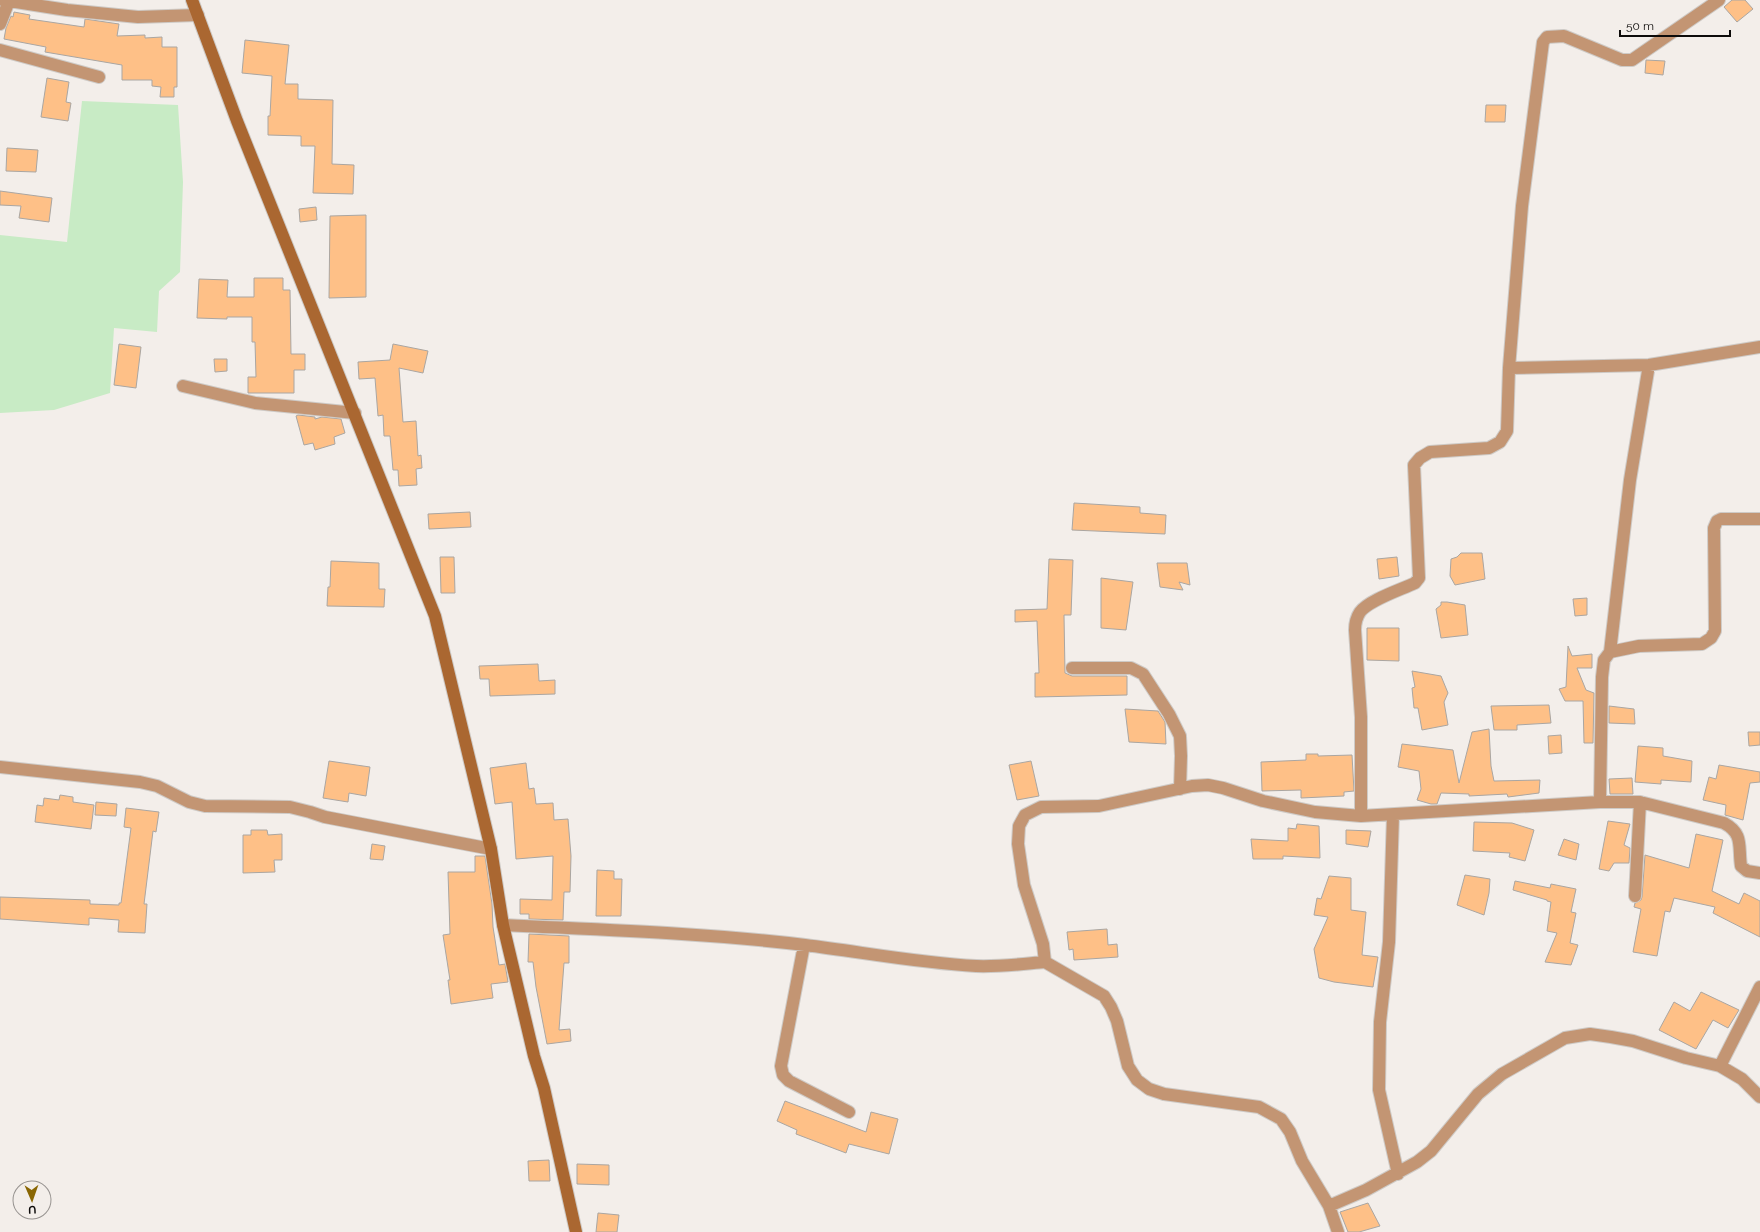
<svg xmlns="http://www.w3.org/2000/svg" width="1760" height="1232" viewBox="0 0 1760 1232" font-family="Raleway,sans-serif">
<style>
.green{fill:#c8ebc5}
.building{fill:#fec087;stroke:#aaa6a2}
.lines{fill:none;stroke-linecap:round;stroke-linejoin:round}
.street-casing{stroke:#cecac6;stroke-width:14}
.secondary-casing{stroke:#cecac6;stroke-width:14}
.street{stroke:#c39573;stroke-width:12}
.secondary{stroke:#aa6731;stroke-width:12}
</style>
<rect width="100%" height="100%" fill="#f3eeea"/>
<path class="green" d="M82,101L178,105L183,182L180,272L159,291L157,332L114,328L110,393L54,410L0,413V235L67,242Z"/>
<path class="building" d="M1732,0H1745L1753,9L1737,22L1724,7Z
M14,12L30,15L29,19L84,27L85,19L119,24L117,36L145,35V38L162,37V47H177V87H174V97H160L161,87L152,86V80H122V65L45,52L46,47L4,39L6,28L11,16L13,17Z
M245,40L289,45L285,84H298V99L333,100L332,164L354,165L353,194L313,193L315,146H301V136L268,135V116H270L272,76L242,73Z
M1646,60L1665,61L1663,75L1645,73Z
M47,78L69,82L66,102L71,103L68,121L41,117Z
M1486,105H1506L1505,122H1485Z
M7,148L38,150L36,172L6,171Z
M0,191L52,198L49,222L19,218L21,206L0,205Z
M316,207L317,220L300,222L299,209Z
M366,215V297L329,298L330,216Z
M254,278H283V290H290L291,354H305V370H294V393H248V377H256L255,342H252V317H227V319L197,318L199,279L228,280L227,297H254Z
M119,344L141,347L136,388L114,385Z
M393,344L428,351L423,373L399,368L403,422L416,421L418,456L421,455L422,468L416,469L417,485L399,486L398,470H393L390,436H384L383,415L378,416L375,378L359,379L358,362L390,360Z
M214,359H227V371L215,372Z
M298,415L315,417V419L322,417L341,419L345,433L334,437L335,444L315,450L313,443L304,445L296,416Z
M1074,503L1140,507V513L1166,515L1165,534L1072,530Z
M470,512L471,527L429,529L428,514Z
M1461,553H1482L1485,579L1455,585L1450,576L1451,559L1457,557Z
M440,557H454L455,593H441Z
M1397,557L1399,576L1379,579L1377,559Z
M1049,559L1073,560L1071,615H1064L1065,673L1072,676H1127V695L1035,697V673H1039L1037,621L1015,622V610L1047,609Z
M331,561L379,563V589H385L384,607L327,606L328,587H330Z
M1157,563H1187L1190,585L1179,582L1183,590L1160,587Z
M1101,578L1133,582L1126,630L1101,628Z
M1587,598V615L1575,616L1573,599Z
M1441,602H1447L1465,605L1468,635L1441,638L1436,609L1441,605Z
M1367,628H1399V661L1367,660Z
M1568,646L1572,656L1592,654V668H1577L1586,690L1594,693L1593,743H1584L1583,701H1565L1559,689L1566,687Z
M538,664L539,681L555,680V694L490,696L489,679H480L479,666Z
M1412,671L1441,676L1448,693L1444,702L1448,725L1422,730L1418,708H1414L1412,688L1415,687Z
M1549,705L1551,723L1517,725V730H1494L1491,706Z
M1609,706L1634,709L1635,724L1609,723Z
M1125,709L1158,711L1165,722L1166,744L1129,742Z
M1489,729L1491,766L1494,781L1540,780L1539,793L1508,797L1507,794L1469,796V794L1441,793L1437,804H1431L1417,800L1421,789L1419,771L1398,767L1402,744L1453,750L1459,783L1472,732Z
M1748,732H1760V745L1749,746Z
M1561,735L1562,753L1549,754L1548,736Z
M1638,746L1663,748V756L1692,761L1691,782L1661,780V784L1635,782Z
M1306,754H1318V756L1352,755L1354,791L1344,792V796L1301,798V790L1262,791L1261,762L1306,760Z
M329,761L370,767L366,796L349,793L348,802L323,798Z
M1031,761L1039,796L1017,800L1009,765Z
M526,763L529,789L534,788L536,804L553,803L554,820L568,819L571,856L570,892H564L563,920L529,919V914H520V899L552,900L553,856L516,859L512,802L495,804L490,768Z
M1719,765L1760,772V782L1750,783L1743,820L1725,815L1726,805L1703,800L1709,777L1716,779Z
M1632,778L1633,794H1610L1609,779Z
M60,795L73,797V802L94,805L91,829L35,822L37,805L43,806L44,798L59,800Z
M96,802L117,804L116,816L95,815Z
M126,808L159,812L156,832L153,831L144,904H147L145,933L118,932L119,920L89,918V925L0,919V897L90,900V904L119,905V903H121L131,828L124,827Z
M1608,821L1630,824L1624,845L1630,848L1629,863H1614L1609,871L1599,869Z
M1474,822L1512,823L1534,830L1525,861L1509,857L1510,853L1473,851Z
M1297,824L1319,826L1320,858L1283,856V859H1253L1251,839L1288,841V828L1296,829Z
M251,830H267L268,835L282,834V860H274L275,872L243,873V835H251Z
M1346,830L1371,831L1368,847L1346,844Z
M1696,834L1723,840L1712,891L1739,904L1744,893L1760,901V937L1713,913L1715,907L1674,898L1670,912L1665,911L1657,956L1633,952L1641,909L1634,907L1635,903L1641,900L1642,897L1645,855L1689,868Z
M1564,839L1579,844L1576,860L1558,855Z
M372,844L385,846L383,860L370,859Z
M475,856H485L492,904L493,927L499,965L505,964L508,982L491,984L493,998L451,1004L448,980H450L443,935L450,934L448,872H475Z
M597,870L614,871V879H622L621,916H596Z
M1465,875L1490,879L1489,893L1484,915L1457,905Z
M1329,876L1351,878V910L1366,912L1362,955L1378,957L1373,987L1334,982L1319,978L1314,949L1328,917L1314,915L1317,898L1321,899Z
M1515,881L1550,888L1551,884L1576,889L1571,912L1576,913L1570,943L1578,945L1571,965L1545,962L1557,933L1547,931L1551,902L1547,901V900L1513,890Z
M1107,929L1108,945L1117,944L1118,957L1074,960L1073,949L1069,950L1067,932Z
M529,934L569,936V963H564L559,1030L570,1029L571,1041L547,1044L536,987L533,962H528Z
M1701,992L1739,1010L1728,1028L1713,1020L1696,1049L1659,1030L1674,1002L1690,1011Z
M785,1101L866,1132L871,1112L898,1119L889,1154L849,1144L846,1153L796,1134L797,1130L777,1121Z
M549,1160L550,1181H529L528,1161Z
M577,1164L609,1165V1185L577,1184Z
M1368,1203L1380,1226L1359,1232H1348L1340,1212Z
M598,1213L619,1215L617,1232H596Z"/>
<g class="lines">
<defs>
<path id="street" d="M3,0L67,10L138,17L198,15
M0,24L9,1
M0,50L99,77
M1509,368L1649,365L1760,347
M183,386L255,403L355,413
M1610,652L1639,646L1702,644L1711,638L1715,631L1714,528L1717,521L1721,519H1760
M1072,668H1131L1143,674L1169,714L1180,736L1181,756L1180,789
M0,767L140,782L157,786L189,802L205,806L290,807L310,812L325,817L491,849
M1600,802L1602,677L1604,660L1610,652L1630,480L1649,365
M1393,815L1389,942L1380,1022L1379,1090L1398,1174
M1361,816V717L1355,630C1355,623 1356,618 1360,612C1369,600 1400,590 1415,583L1419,578L1414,465L1420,458L1430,452L1489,448L1500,442L1507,431L1509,368L1522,206L1543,42L1547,37L1564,36L1622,60H1632L1719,0
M1635,896L1640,802
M503,925C604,930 705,933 805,945C862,952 918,963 976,966C999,967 1022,964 1045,962L1043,944L1024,885L1018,844L1019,826L1025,815L1041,807L1099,806L1192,786L1208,785L1223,788L1263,801L1315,812L1361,816L1600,802H1640L1724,823C1744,834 1738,846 1741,866L1747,871L1760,873
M804,945L781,1066L783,1075L789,1081L849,1112
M1045,962L1104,996L1111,1007L1117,1021L1128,1066L1137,1080L1149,1089L1164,1094L1259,1107L1281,1119L1290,1132L1302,1161L1329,1206L1338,1232
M1720,1066L1760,987
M1329,1206L1366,1190L1417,1162L1431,1151L1478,1094L1502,1074L1565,1038L1590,1034L1611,1037L1633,1041L1686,1058L1720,1066L1742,1079L1760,1097"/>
<path id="secondary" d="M192,0L237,121L435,616L491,849L503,925L534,1056L544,1088L576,1232"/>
</defs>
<use href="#street" class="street-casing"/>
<use href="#secondary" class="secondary-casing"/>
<use href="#street" class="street"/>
<use href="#secondary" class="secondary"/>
</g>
<g transform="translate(32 1200) rotate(178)"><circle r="19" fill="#f3eeea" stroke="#979390"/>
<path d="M0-3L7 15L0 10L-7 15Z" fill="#896603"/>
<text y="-6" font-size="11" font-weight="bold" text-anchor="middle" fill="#0d0b0a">U</text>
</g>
<path d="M1620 30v6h110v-6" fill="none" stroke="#0d0b0a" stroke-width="2"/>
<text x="1626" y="30" font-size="12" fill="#0d0b0a" stroke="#f3eeea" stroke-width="3" paint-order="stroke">50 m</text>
</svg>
